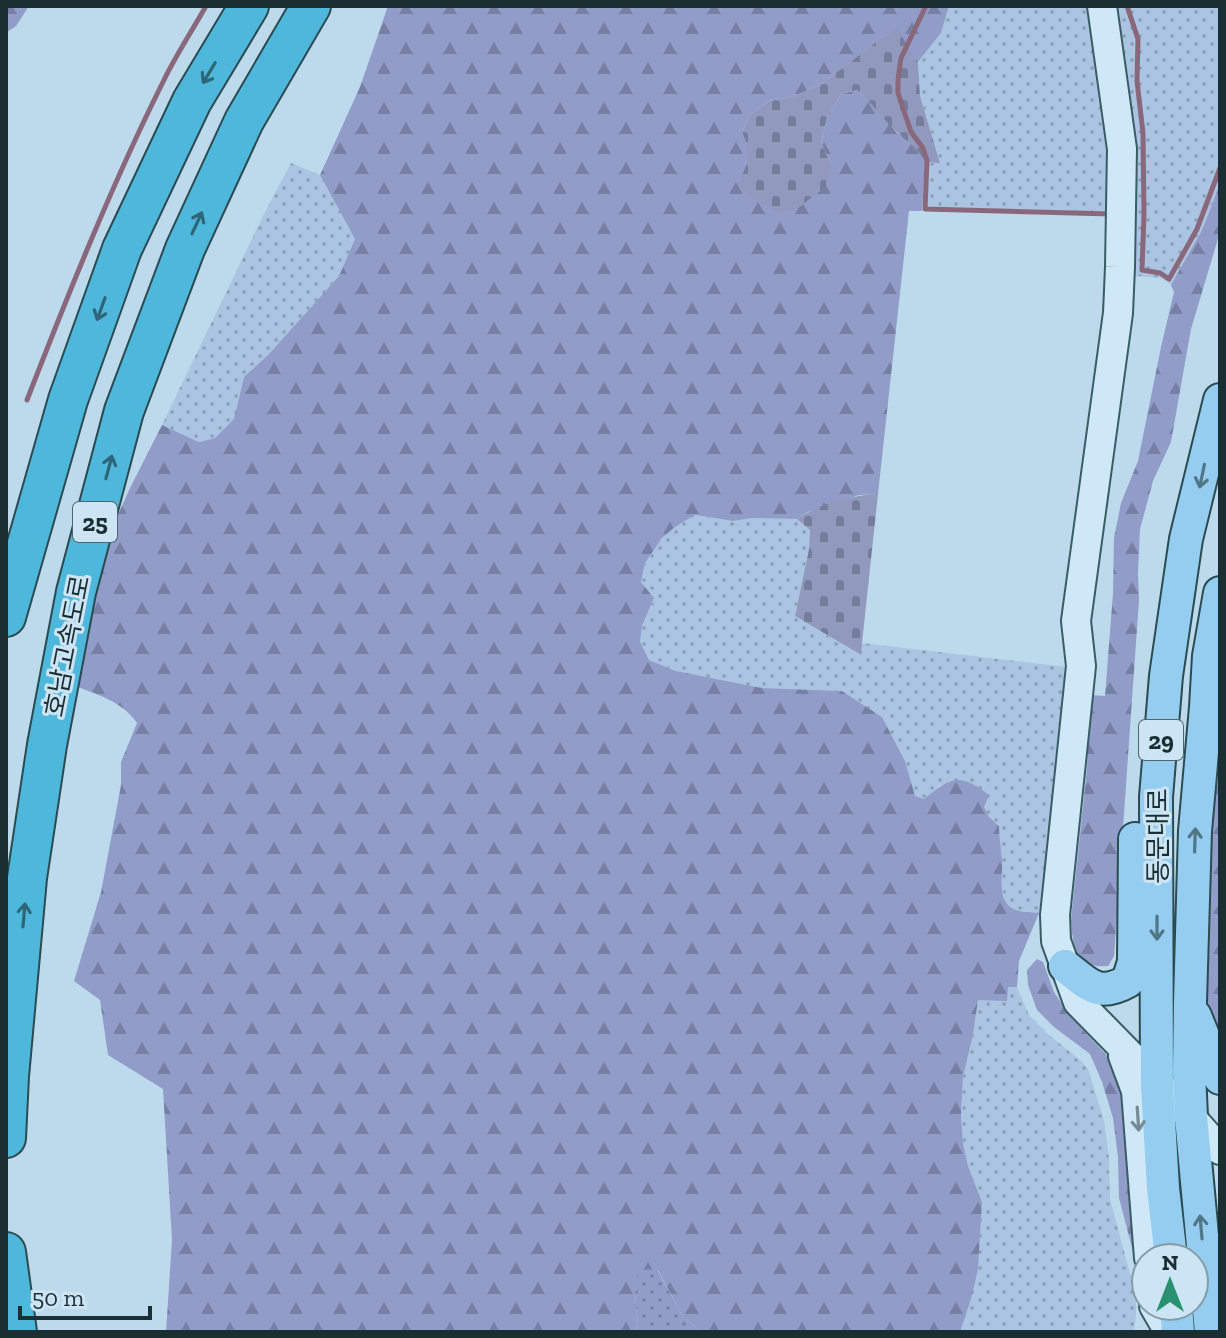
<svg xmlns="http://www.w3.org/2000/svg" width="1226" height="1338" viewBox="0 0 1226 1338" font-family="'Zilla Slab','Noto Sans KR',serif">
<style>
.farmland{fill:url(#farmland-dots)}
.grass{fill:url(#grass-dots)}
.forest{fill:url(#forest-firs)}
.cemetery{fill:url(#cemetery-stones)}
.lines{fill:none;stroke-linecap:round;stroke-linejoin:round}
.stream{stroke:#8a687b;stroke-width:5}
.secondary-casing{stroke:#3a5d65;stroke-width:32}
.primary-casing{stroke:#2b4b51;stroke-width:36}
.highway-casing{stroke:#2b4b51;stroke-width:42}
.secondary{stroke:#cfe8f8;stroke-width:28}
.primary{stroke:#94cdf0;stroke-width:32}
.highway{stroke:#4db8dc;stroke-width:38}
.oneway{stroke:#2f6677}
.oneway2{stroke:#517688}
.oneway3{stroke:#758c96}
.labels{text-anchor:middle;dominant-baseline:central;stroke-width:6;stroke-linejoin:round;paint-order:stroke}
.shield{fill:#cce4f4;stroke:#50656d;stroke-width:2}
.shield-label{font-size:24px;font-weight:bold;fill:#1b2f33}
.street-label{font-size:26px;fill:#1b2f33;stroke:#cce4f4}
</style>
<defs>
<pattern id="farmland-dots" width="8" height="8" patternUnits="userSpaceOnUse" patternTransform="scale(2)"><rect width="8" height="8" fill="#aac4e2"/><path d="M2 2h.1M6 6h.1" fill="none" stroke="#8aa0b8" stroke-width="1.8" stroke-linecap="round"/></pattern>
<pattern id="grass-dots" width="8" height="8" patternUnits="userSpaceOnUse" patternTransform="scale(2)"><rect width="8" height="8" fill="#919cc9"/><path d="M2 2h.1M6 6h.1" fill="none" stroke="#7680a4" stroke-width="1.8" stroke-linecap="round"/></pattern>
<pattern id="forest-firs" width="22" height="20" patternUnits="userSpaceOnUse" patternTransform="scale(2)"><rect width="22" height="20" fill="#919cc9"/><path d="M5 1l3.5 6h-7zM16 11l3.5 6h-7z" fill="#7680a4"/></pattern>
<pattern id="cemetery-stones" width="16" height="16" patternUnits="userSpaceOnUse" patternTransform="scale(2)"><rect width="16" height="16" fill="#9199be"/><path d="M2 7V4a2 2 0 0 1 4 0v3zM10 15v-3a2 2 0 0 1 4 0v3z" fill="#767d9b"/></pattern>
</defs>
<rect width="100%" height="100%" fill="#bddaec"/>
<path class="farmland" d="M949,6H1094L1099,21L1113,212L927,207L929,163L940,162L920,96L918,62L941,33Z
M1109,6H1220V184L1202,230L1171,285L1161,278L1138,276L1127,283Z
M291,163L320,175L355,239L339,276L268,355L244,377L234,419L215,438L199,442L162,425L264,214Z
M695,515L733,521L753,518L797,519L810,530L809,549L795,616L860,655L862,643L1066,667L1050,837L1039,913L1015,910L1006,904L1002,889V856L999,844V826L989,817L984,807L941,785L924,799L914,796L905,761L882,717L842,691L762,688L676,671L649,660L640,643L642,626L654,599L641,582L645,563L662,538L675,527Z
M1007,987H1017L1029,1015L1048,1034L1081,1061L1088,1069L1104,1120L1109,1158L1110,1199L1136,1296V1316L1134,1332H960L971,1299L982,1202L968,1166L963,1143L961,1116L963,1077L973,1035L978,1000Z"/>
<path class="grass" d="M637,1269H657L683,1317L701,1332H634L638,1325L635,1294Z"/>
<path class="forest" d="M6,6H29L16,26L6,33Z
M388,6H949L941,33L918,62L895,28L820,85L792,97L769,101L750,115L742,132L748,144L749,160L831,164L821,143L827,117L841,94L857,90L874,105L896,132L919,150L925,162L922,211H909L878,494L859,495L808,512L797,519L753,518L733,521L695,515L675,527L662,538L645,563L641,582L654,598L642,626L640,642L649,660L676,671L762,688L842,691L882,717L905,761L915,796L924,799C951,777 960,772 989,795L984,807L989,817L999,826C999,838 1001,848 1002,859C1003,873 998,894 1008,905C1015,913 1029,912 1039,913L1019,961L1017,987H1008L1007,1001L978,1000L973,1035L963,1077L961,1116L963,1143L968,1166L982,1202L978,1269L971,1299L960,1332H701L683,1317L658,1270L638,1269L635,1294L638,1325L634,1332H166L172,1240L163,1089L108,1055L100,1000L74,981L101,892L121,785V762L137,723C122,701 96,694 72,685L104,546L130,488L162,425L199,442L215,438L234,419L244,377L268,355L339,276L355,239L320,175L360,87Z
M1220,184V232L1191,329L1171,442L1153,481L1140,529L1138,573L1139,600L1114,956L1108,966C1075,969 1073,946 1071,920L1087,768L1090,695L1105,696L1113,593L1114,538L1121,503L1138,461L1161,347L1174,292L1171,285L1202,230Z
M1220,754V1055L1207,1002L1202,967L1203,914Z
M1037,959L1043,962L1054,992L1070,1016L1112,1061L1126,1093L1142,1262L1136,1263L1119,1198L1118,1157L1113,1118L1102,1082L1090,1054L1054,1027L1037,1010L1028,985L1027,970Z"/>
<path class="cemetery" d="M896,27L918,62L920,96L940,163L925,162C917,146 910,145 898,133C883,120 873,103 857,90L841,94L827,117L821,143L831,164L825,187L798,208L778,212L750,198L738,183C749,162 752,155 742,132L750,115L769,101L792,97L820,85Z
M878,494L862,643L861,655L795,616L809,549L810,530L797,519C820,504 851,495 878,494Z"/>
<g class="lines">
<path class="stream" d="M926,6L901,58L898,80V93L911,132L923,148L927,161L925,209L1111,214
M1127,6L1138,39L1137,81L1143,133L1144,215L1142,270L1160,273L1169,279L1197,229L1220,168
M27,400C69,292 112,184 164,80C176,55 192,31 206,6"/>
<defs>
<path id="secondary" d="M1102,6L1122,149L1120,267L1118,313L1076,621L1081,666L1055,915L1056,941L1078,1002L1191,1117L1220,1150
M1123,1056L1136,1091L1149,1258
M1154,1306L1169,1332"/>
<path id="primary" d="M1065,966C1089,985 1098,998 1128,981L1134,962L1135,839
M1195,1016L1220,1078
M1171,1258L1163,1188L1157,1085L1156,797L1166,676L1186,539L1220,400
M1176,1306L1178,1332
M1211,1332L1191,1117L1189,1072L1190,1002L1195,831L1206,707L1209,656L1220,593"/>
<path id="highway" d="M6,617L68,400L122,249L192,101L249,6
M6,1138L9,1076L27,878L47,745L76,592L124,411L185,249L244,121L311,6
M6,1252L17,1332"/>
</defs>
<use href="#secondary" class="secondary-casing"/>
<use href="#primary" class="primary-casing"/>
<use href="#highway" class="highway-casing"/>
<use href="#secondary" class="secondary"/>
<use href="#primary" class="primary"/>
<use href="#highway" class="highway"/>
</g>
<defs><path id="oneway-shaft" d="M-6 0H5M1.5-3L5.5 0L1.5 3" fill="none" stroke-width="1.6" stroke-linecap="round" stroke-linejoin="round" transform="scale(2)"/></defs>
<g class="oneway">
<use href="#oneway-shaft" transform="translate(209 73) rotate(121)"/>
<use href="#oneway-shaft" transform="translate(197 223) rotate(-65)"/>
<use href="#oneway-shaft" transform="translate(101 309) rotate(110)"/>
<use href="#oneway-shaft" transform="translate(109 467) rotate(-75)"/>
<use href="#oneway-shaft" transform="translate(24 915) rotate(-85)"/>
</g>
<g class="oneway2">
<use href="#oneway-shaft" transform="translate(1202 476) rotate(102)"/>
<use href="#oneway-shaft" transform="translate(1195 840) rotate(-88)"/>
<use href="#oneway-shaft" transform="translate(1157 928) rotate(90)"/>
<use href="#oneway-shaft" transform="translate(1201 1227) rotate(-95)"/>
</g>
<use class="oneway3" href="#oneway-shaft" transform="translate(1138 1119) rotate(86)"/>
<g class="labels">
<g class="shield">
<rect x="73" y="502" width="44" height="40" rx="6"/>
<rect x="1139" y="720" width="44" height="40" rx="6"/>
</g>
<g class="shield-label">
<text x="95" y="522">25</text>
<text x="1161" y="740">29</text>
</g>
<g class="street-label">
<text transform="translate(67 646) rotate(-79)">호남고속도로</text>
<text transform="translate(1158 836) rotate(-90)">동문대로</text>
</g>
</g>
<rect width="1226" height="1338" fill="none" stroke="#1b2f33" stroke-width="16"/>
<g transform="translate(1170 1282)"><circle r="38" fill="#cce4f4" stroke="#859ca7" stroke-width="2"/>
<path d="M0-6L14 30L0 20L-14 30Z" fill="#289170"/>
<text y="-12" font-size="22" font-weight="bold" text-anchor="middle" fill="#1b2f33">N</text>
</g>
<path d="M20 1306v12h130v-12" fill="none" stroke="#1b2f33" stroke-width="4"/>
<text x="32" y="1306" font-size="24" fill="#1b2f33" stroke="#cce4f4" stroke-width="6" paint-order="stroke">50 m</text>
</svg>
